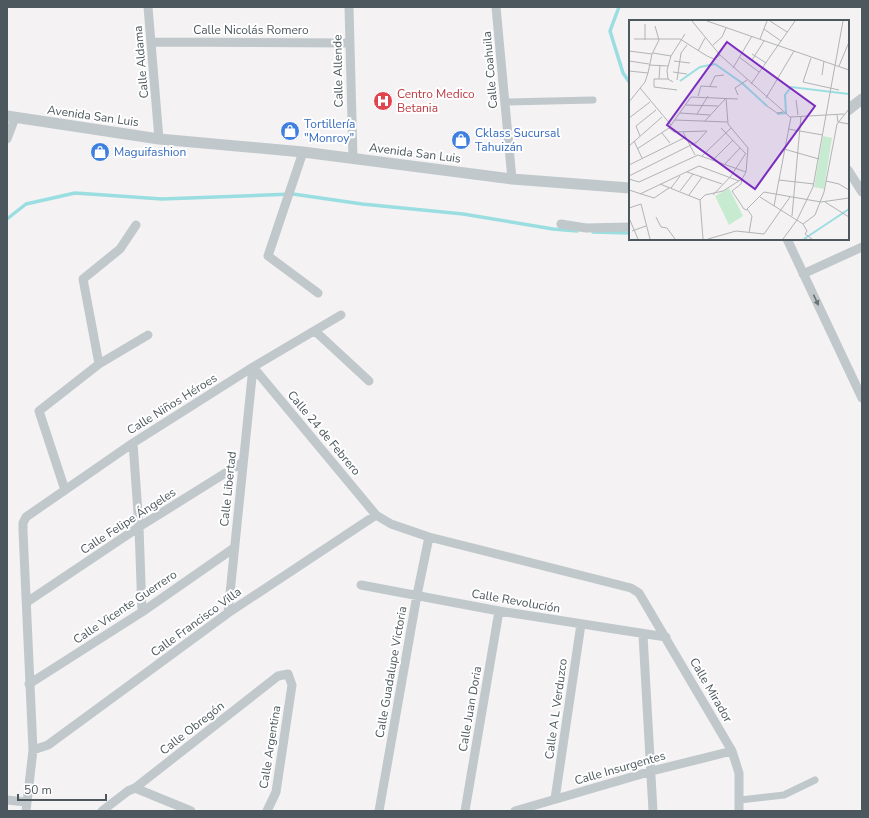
<svg xmlns="http://www.w3.org/2000/svg" width="869" height="818" viewBox="0 0 869 818" font-family="'Nunito Sans',sans-serif">
<style>
.lines{fill:none;stroke-linecap:round;stroke-linejoin:round}
.stream{stroke:#9adee2;stroke-width:3.5}
.pedestrian{stroke:#c0c8cc;stroke-width:7}
.minor{stroke:#c0c8cc;stroke-width:9}
.tertiary{stroke:#c0c8cc;stroke-width:11}
.oneway{fill:#697479}
.labels{text-anchor:middle;dominant-baseline:central;stroke-width:4;stroke-linejoin:round;paint-order:stroke}
.street-label{font-size:12px;fill:#4c585d;stroke:#fff}
.health-label{font-size:12px;fill:#be3a42;stroke:#fff;text-anchor:start}
.shop-label{font-size:12px;fill:#366cbe;stroke:#fff;text-anchor:start}
.inset-river{fill:none;stroke:#9adee2;stroke-width:2}
.inset-road{fill:none;stroke:#b1b4b6;stroke-width:1}
.view{fill:#7b2cbf;fill-opacity:0.15;stroke:#7b2cbf;stroke-width:2}
.inset-edge{fill:none;stroke:#4c585d;stroke-width:2}
</style>
<rect width="100%" height="100%" fill="#f4f2f2"/>
<g class="lines">
<path class="stream" d="M619,7L610,31L623,73L630,83
M7,219L26,204L75,193L162,199L293,194L362,204L463,214L553,229L577,231
M593,232L630,233"/>
<path class="pedestrian" d="M505,102L593,100
M740,800L784,795L815,780"/>
<path class="minor" d="M148,7L159,139
M349,7L353,158
M496,7L512,179
M152,42L350,43
M7,139L15,118
M303,152L268,256L318,293
M848,170L862,192
M561,224L586,228L630,227
M787,239L862,398
M803,274L862,247
M315,331L369,381
M99,364L83,279L120,249L136,225
M253,367L376,515L391,524L429,537L631,588L639,593L732,751L739,773V811
M133,443L139,527L142,612
M65,490L39,411L99,364L148,335
M361,585L499,611L666,637
M27,602L139,527L243,462
M228,613L253,367
M643,635L653,811
M29,684L142,612L234,548
M33,750L48,745L228,613L376,515
M135,788L191,811
M555,799L581,624
M7,800L26,802
M26,811L33,750L23,531V523L26,517L133,443L253,367L341,315
M102,811L128,791L135,788L278,676L288,674L292,685L276,792L267,811
M379,811L417,595L429,537
M465,811L499,611
M515,811L652,771L732,751"/>
<path class="tertiary" d="M848,110L862,99
M7,116L159,139L303,152L512,179L630,188"/>
</g>
<defs><path id="oneway-solid" d="M-6-.8H1V-3.2L6.5 0L1 3.2V.8H-6Z"/></defs>
<use class="oneway" href="#oneway-solid" transform="translate(816 300) rotate(65)"/>
<defs>
<symbol id="hospital-disc" viewBox="-11 -11 22 22"><circle r="9.5" fill="#e0444e" stroke="#fff"/><path d="M-5-5h3v3.5h4V-5h3V5h-3V1.5h-4V5h-3Z" fill="#fff"/></symbol>
<symbol id="shop-disc" viewBox="-11 -11 22 22"><circle r="9.5" fill="#3f7fe0" stroke="#fff"/><path d="M-5-2.5h2.3a2.7 3.5 0 0 1 5.4 0H5L5.5 6h-11ZM-1.5-2.5h3a1.5 2.3 0 0 0-3 0Z" fill="#fff"/></symbol>
</defs>
<g fill-rule="evenodd">
<use href="#hospital-disc" x="372" y="90" width="22" height="22"/>
<use href="#shop-disc" x="279" y="120" width="22" height="22"/>
<use href="#shop-disc" x="450" y="129" width="22" height="22"/>
<use href="#shop-disc" x="89" y="141" width="22" height="22"/>
</g>
<g class="labels">
<g class="street-label">
<text x="251" y="30">Calle Nicolás Romero</text>
<text transform="translate(141 62) rotate(-95)">Calle Aldama</text>
<text transform="translate(490 70) rotate(-95)">Calle Coahuila</text>
<text transform="translate(338 71) rotate(-91)">Calle Allende</text>
<text transform="translate(93 116) rotate(8)">Avenida San Luis</text>
<text transform="translate(415 153) rotate(7)">Avenida San Luis</text>
<text transform="translate(172 404) rotate(-32)">Calle Niños Héroes</text>
<text transform="translate(324 433) rotate(50)">Calle 24 de Febrero</text>
<text transform="translate(228 489) rotate(-84)">Calle Libertad</text>
<text transform="translate(128 521) rotate(-33)">Calle Felipe Ángeles</text>
<text transform="translate(516 601) rotate(10)">Calle Revolución</text>
<text transform="translate(125 607) rotate(-34)">Calle Vicente Guerrero</text>
<text transform="translate(196 622) rotate(-36)">Calle Francisco Villa</text>
<text transform="translate(391 672) rotate(-80)">Calle Guadalupe Victoria</text>
<text transform="translate(711 690) rotate(60)">Calle Mirador</text>
<text transform="translate(470 709) rotate(-80)">Calle Juan Doria</text>
<text transform="translate(556 709) rotate(-82)">Calle A L Verduzco</text>
<text transform="translate(192 728) rotate(-38)">Calle Obregón</text>
<text transform="translate(270 747) rotate(-81)">Calle Argentina</text>
<text transform="translate(620 768) rotate(-16)">Calle Insurgentes</text>
</g>
<g class="health-label">
<text x="397" y="94">Centro Medico<tspan x="397" dy="14">Betania</tspan></text>
</g>
<g class="shop-label">
<text x="304" y="124">Tortillería<tspan x="304" dy="14">"Monroy"</tspan></text>
<text x="475" y="133">Cklass Sucursal<tspan x="475" dy="14">Tahuizán</tspan></text>
<text x="114" y="152">Maguifashion</text>
</g>
</g>
<g transform="translate(629 20)">
<rect width="220" height="220" fill="#f4f2f2"/>
<path d="M194,116L203,118L195,169L185,167ZM100,168L114,196L100,205L86,176Z" fill="#c7ebd0"/>
<path class="inset-river" d="M51,61L71,47L86,44L113,63L138,86M148,94L157,93L156,75L162,67L220,74M175,219L220,189"/>
<path class="inset-road" d="M63,1L91,35L161,97L215,94M78,1L220,50M141,1L158,12M16,4V20M135,9L152,21M5,19H51L78,36L85,39L91,35M131,19L138,1M84,25L93,17L97,8M0,31L23,34M69,31L76,18M24,33L42,36M123,34L137,43M110,37L130,52M182,38L174,62L210,70M123,40L135,21M0,41L20,44M45,41L61,43M20,45L39,46M210,46L220,22M104,48L123,16M0,51L19,53M44,52L58,54M193,55L195,41M30,59L31,45M39,59H25V67L48,70M48,60L52,33L58,25M44,62L39,59L38,50L42,36L56,14M122,64L166,1M81,66L86,56L95,55M11,68L42,105M109,75L106,68L118,60M69,76L72,66L88,67M137,78L165,31M167,80L169,95M0,82L16,62L19,53L23,34L30,20L26,6M57,85L89,86M138,86L148,93L154,92M51,93L81,95M68,94L79,76M208,95L209,102L220,104M0,98L21,82M46,100L98,102M76,101L97,78M92,108L117,134M159,109L194,115M54,112L66,135M33,113L41,123M11,116L7,106L27,90M5,121L13,138M0,126L33,97M8,129L40,108L62,77L109,79M155,129L190,139M73,136L102,108M84,140L104,120M96,144L111,128M0,145L57,117M58,152L93,164M0,156L68,122L78,111L45,112L40,108M0,159L10,162L69,135L117,152M113,159L112,164L103,171L115,189L118,190M150,160L185,164M197,161L210,164L220,170M31,164L71,180M42,168L51,156M0,170L25,178L40,168M51,171L64,154M11,174L70,146L110,161M60,175L73,157M84,175L102,156L117,133M131,177L174,204L186,195L195,172L208,104L220,89M71,180L76,175L94,171L113,159L117,152L119,128L99,104L97,78M71,180L74,219M196,182L220,197M145,186L162,97M0,188L12,184L21,219M163,196L172,96M27,197L32,207L38,208L46,219M0,198L9,219M174,204L178,211L176,214L183,219M3,211L17,206M120,213L123,196L118,189L135,172L192,182L220,178M79,219L107,211L135,214L161,177M154,219L168,200L184,167L214,1"/>
<path class="view" d="M98,22L186,86L126,169L38,105Z"/>
<rect width="220" height="220" class="inset-edge"/>
</g>
<rect width="869" height="818" fill="none" stroke="#4c585d" stroke-width="16"/>
<path d="M18 794v6h88v-6" fill="none" stroke="#4c585d" stroke-width="2"/>
<text x="24" y="794" font-size="12" fill="#4c585d" stroke="#ffffff" stroke-width="3" paint-order="stroke">50 m</text>
</svg>
